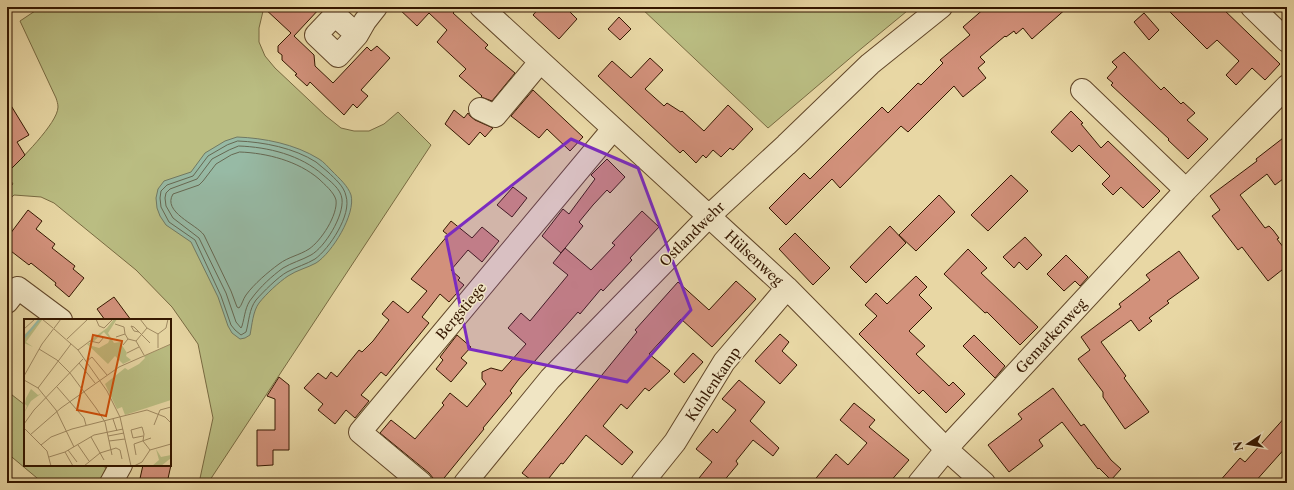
<svg xmlns="http://www.w3.org/2000/svg" width="1294" height="490" viewBox="0 0 1294 490" font-family="'Libre Caslon Text',serif">
<style>
.green{fill:#babd82;stroke:#786a41}
.water{fill:#97baa5;stroke:#707963}
.lines{fill:none;stroke-linecap:round;stroke-linejoin:round}
.shore{stroke:#666852;stroke-width:1}
.building{fill:#d2917b;stroke:#351700}
.minor-casing{stroke:#624729;stroke-width:24}
.minor{stroke:#f0e5c4;stroke-width:22}
.marked{fill:#7b2cbf;fill-opacity:0.2;stroke:#7b2cbf;stroke-width:3;stroke-linejoin:round}
.labels{text-anchor:middle;dominant-baseline:central;stroke-width:3;stroke-linejoin:round;paint-order:stroke}
.street-label{font-size:14px;fill:#351700;stroke:#f0e5c4}
.inset-river{fill:none;stroke:#97baa5;stroke-width:2}
.inset-road{fill:none;stroke:#a08a62;stroke-width:1}
.view{fill:#cd4f0a;fill-opacity:0.15;stroke:#cd4f0a;stroke-width:2}
.inset-edge{fill:none;stroke:#351700;stroke-width:2}
</style>
<rect width="100%" height="100%" fill="#e8d7a4"/>
<filter id="stains"><feTurbulence type="fractalNoise" baseFrequency=".005" numOctaves="4"/><feColorMatrix values="0 0 0 0 .2 0 0 0 0 .09 0 0 0 0 .02 0 0 0 .5 -.17"/></filter>
<radialGradient id="worn" r=".72"><stop offset=".6" stop-color="#630" stop-opacity="0"/><stop offset="1" stop-color="#630" stop-opacity=".3"/></radialGradient>
<path class="green" d="M41,7H264L259,28V42L265,56L275,68L326,116L341,128L354,131H369L384,124L398,112L431,145L208,483H199L213,418L198,344L172,307L136,270L54,203L41,197L14,195L7,202V190L13,184L7,175V173C19,161 58,123 58,107C58,104 57,101 56,98L20,21Z
M640,7H912L862,48L768,128Z
M7,391L25,405V465H102L106,468L99,483H43L7,453Z"/>
<path class="water" d="M237,137C264,138 295,144 319,159C324,162 328,167 332,171C339,178 348,186 351,195C356,214 332,253 316,263C307,268 297,270 288,276C279,282 266,294 259,303C253,311 252,325 250,335L245,338L240,339L232,333L228,326L218,297L191,242L166,225L160,216L157,208L156,198L158,189L164,181L191,172L205,153L225,141Z"/>
<g class="lines">
<path class="shore" d="M238,141C264,142 294,148 316,162C320,165 324,169 328,172C335,179 344,186 346,196C352,215 329,249 315,259C307,264 296,267 287,272C278,277 263,292 256,300C249,309 249,322 246,332L241,335L235,330L231,325L221,296L195,240L169,222L161,207L160,198L161,191L167,185L193,176L208,156L227,145Z
M239,146C268,147 301,155 323,175C330,181 341,189 342,199C344,216 325,247 311,255C302,260 291,263 283,268C272,276 260,287 252,298C245,306 245,316 242,326L241,328L236,322L226,293L199,238L173,218L166,206L165,198L166,193L170,189L197,179L212,159L229,150Z
M240,152C267,153 298,161 319,179C324,184 334,192 336,200C338,215 321,241 309,249C300,255 288,257 279,264C268,272 254,284 246,295C243,299 242,305 239,308L237,307L231,291L204,235C196,224 162,212 173,194L199,185L203,181L216,164L231,155Z"/>
</g>
<path class="building" d="M263,7H321L294,36L314,55L315,66L333,83L367,47L371,51L377,46L390,58L361,90L368,96L357,108L353,104L344,115L310,82L307,86L295,75L297,74L282,60V55L278,52V46L291,33Z
M397,7H459L453,13L488,45L485,48L515,73L492,101L481,97L482,96L459,76L466,69L437,42L447,30L429,13L417,26Z
M540,7H565L577,19L559,39L533,15Z
M986,7H1068L1032,39L1023,28L1016,34L1014,31L1006,37L1005,36L980,57L985,62L978,68L986,78L963,97L954,86L908,132L901,126L840,188L832,179L786,225L769,208L804,173L810,179L882,107L888,113L918,83L921,85L943,63L940,60L970,35L963,27Z
M1165,7H1221L1280,64L1265,80L1252,68L1236,85L1226,75L1239,61L1217,40L1207,49Z
M1144,13L1159,30L1149,40L1134,22Z
M619,17L631,29L620,40L608,29Z
M1124,52L1161,90L1164,87L1181,104L1183,102L1195,113L1187,120L1208,139L1188,159L1168,140L1169,139L1111,85L1113,83L1107,78L1117,67L1112,62Z
M650,58L663,70L645,89L664,106L667,103L681,112L682,111L704,131L728,105L753,129L733,150L730,148L721,157L713,150L706,158L703,155L696,163L683,150L680,153L598,76L612,61L631,78Z
M533,90L583,137L570,151L547,129L539,138L511,116Z
M7,99L29,135L17,142L25,155L7,173Z
M454,110L464,118L468,113L470,116L475,120L493,128L485,137L480,132L469,145L445,124Z
M1071,111L1083,123L1081,124L1101,148L1108,141L1160,191L1143,208L1121,187L1113,195L1102,184L1110,176L1079,145L1072,152L1051,132Z
M1287,135V176L1275,185L1267,174L1240,195L1265,228L1269,226L1273,230L1279,238L1277,239L1287,252V266L1268,281L1242,247L1238,250L1212,216L1220,210L1210,196L1257,161L1256,159Z
M607,159L625,177L610,193L607,190L593,205L579,222L583,226L561,253L542,236L563,209L569,214L595,179L591,175Z
M1011,175L1028,191L988,231L971,215Z
M513,187L527,198L512,217L497,205Z
M939,195L955,212L916,251L899,235Z
M28,210L42,221L36,229L55,244L52,248L75,266L73,269L84,278L69,297L55,285L56,283L31,263L29,265L7,248V238Z
M642,211L659,227L630,258L632,260L603,291L601,289L580,314L578,312L519,379L510,391L512,393L483,428L484,429L440,483H433V478L429,473L380,433L391,420L415,439L444,405L442,403L450,393L467,407L486,384L482,379V372L491,368L502,371L526,344L508,328L521,313L530,321L568,275L553,263L565,248L591,270L615,245L612,243Z
M451,221L472,238L482,227L499,241L482,262L468,250L451,270L460,278L458,280L464,285L449,302L440,294L422,317L429,323L386,376L381,372L361,395L369,401L355,418L346,410L335,424L318,410L323,404L304,388L318,373L326,379L331,372L337,377L359,350L362,352L373,341L389,320L382,314L393,301L408,313L427,291L411,279L448,235L443,231Z
M890,226L906,243L866,283L850,267Z
M795,233L830,268L813,285L779,249Z
M1025,237L1042,255L1027,270L1019,262L1014,268L1003,257Z
M968,249L987,268L981,273L1038,327L1020,345L987,312L985,313L944,274Z
M1179,251L1199,278L1167,301L1169,303L1149,318L1152,321L1139,331L1131,320L1101,342L1126,376L1124,378L1149,412L1125,429L1103,397V392L1078,359L1090,350L1081,337L1121,307L1119,304L1150,280L1146,275Z
M1066,255L1088,277L1080,286L1075,281L1064,291L1047,274Z
M916,276L927,287L919,295L932,308L909,331L925,346L916,354L949,386L953,382L965,394L946,413L923,390L919,394L859,334L877,316L865,305L876,293L887,304Z
M736,281L756,299L712,347L681,319L649,354L670,371L649,391L645,388L627,409L621,404L603,426L633,452L622,465L586,435L563,464L561,463L545,483H535L522,473L637,332L635,330L678,282L709,310Z
M114,297L131,320H105L97,309Z
M780,334L789,342L782,351L797,365L780,384L755,361Z
M457,335L471,347L461,358L467,363L451,382L436,369L443,360L440,357Z
M974,335L1005,366L995,378L963,346Z
M693,353L703,362L684,383L674,374Z
M279,377L289,385V450H273V465L257,466V430H275V399L267,396Z
M739,380L765,402L750,421L779,448L773,456L753,440L736,461L738,464L722,483H695L712,462L696,449L713,429L717,433L736,410L722,399Z
M1053,388L1081,426L1084,424L1111,460L1121,469L1111,480L1099,468L1098,469L1062,422L1039,440L1043,446L1009,472L988,445L1022,419L1018,414Z
M854,403L875,420L869,427L909,460L889,483H812L836,454L848,465L867,443L840,420Z
M1287,415V446L1254,483H1218L1240,458L1245,462Z
M143,465H171L167,483H139Z"/>
<g class="lines">
<defs>
<path id="minor" d="M481,7L787,288L946,449L984,483
M1252,7L1287,41
M357,35L335,15L316,35L338,56L357,35L365,21L376,7
M1082,90L1186,190
M480,109L495,116L540,62
M7,302L18,288L61,320
M111,483L121,465
M421,483L360,432L613,129
M465,483L550,379L709,216L786,145L870,64L941,7
M642,483L675,442L724,362L787,288
M919,483L955,439L1186,190L1287,86"/>
</defs>
<use href="#minor" class="minor-casing"/>
<use href="#minor" class="minor"/>
</g>
<path class="marked" d="M571,139L638,168L691,310L627,382L469,349L446,237Z"/>
<g class="labels">
<g class="street-label">
<text transform="translate(692 234) rotate(-45)">Ostlandwehr</text>
<text transform="translate(754 258) rotate(43)">Hülsenweg</text>
<text transform="translate(461 311) rotate(-50)">Bergstiege</text>
<text transform="translate(1051 336) rotate(-47)">Gemarkenweg</text>
<text transform="translate(713 384) rotate(-56)">Kuhlenkamp</text>
</g>
</g>
<g transform="translate(24 319)">
<rect width="147" height="147" fill="#e8d7a4"/>
<path d="M14,0L18,1L2,23L9,28L0,24V16L15,2ZM90,0H93L84,14L90,24L96,23L103,34L102,37L107,41L99,45L91,37L84,45L63,25L68,23L65,26L75,29L84,24L86,20L80,13L69,23L65,22L83,9ZM147,25V81L101,96L98,88L93,90L81,65L101,49L104,51L115,45L121,39L120,37ZM7,70L14,76L18,74L7,82L0,94L3,87L1,85L2,79ZM132,130L137,138L147,136V139L137,147H128L135,141Z" fill="#babd82"/>
<path class="inset-river" d="M0,19L15,1"/>
<path class="inset-road" d="M18,0L29,9M72,0L75,7L80,9L89,0M116,0L123,9L134,15V29M91,5L100,8L101,15M0,10L11,0M30,10L54,31L83,72L96,98L107,147M115,13L110,12L107,7L110,8L126,24L121,19M134,15L142,9L144,0M92,18L101,15L104,20M43,20L64,0M112,22L123,9M99,26L104,20L112,22L120,36M15,30L33,41L46,54L72,89L81,103L88,136M54,31L66,22L75,24L80,18M103,34L115,28M63,42L68,38L83,56M55,44L71,64M0,57L18,25L37,0M0,61L14,69L32,91L50,128M33,68L60,99L62,106M14,69L47,25M89,100L93,112M0,105L10,91L59,40M130,106L136,91L147,88M0,109L23,132L27,147M6,116L37,89L95,48L147,25M84,117L100,114M119,117L109,119L107,111L118,108L120,115L119,122L126,131M67,118L80,141M85,122L101,120M17,126L27,118L48,110L123,91L141,98L147,104M54,126L65,142M44,131L53,143M41,133L49,147M112,136L110,125L127,119M25,138L41,133L70,116L99,110M60,147L76,134L92,129L96,131L98,140M110,147L118,143L126,131L147,125"/>
<path class="view" d="M69,16L98,22L82,97L53,91Z"/>
<rect width="147" height="147" class="inset-edge"/>
</g>
<rect width="1294" height="490" fill="none" stroke="#e8d7a4" stroke-width="24"/>
<rect x="8" y="8" width="1278" height="474" fill="none" stroke="#351700" stroke-width="2"/>
<rect x="12" y="12" width="1270" height="466" fill="none" stroke="#351700"/>
<g transform="translate(1248 444) rotate(258)" stroke="#f0e5c4" stroke-width="3" paint-order="stroke">
<path d="M0-3L7 15L0 10L-7 15Z" fill="#351700"/>
<text y="-6" font-size="11" font-weight="bold" text-anchor="middle" fill="#351700">N</text>
</g>
<rect width="100%" height="100%" filter="url(#stains)"/>
<rect width="100%" height="100%" fill="url(#worn)"/>
</svg>
